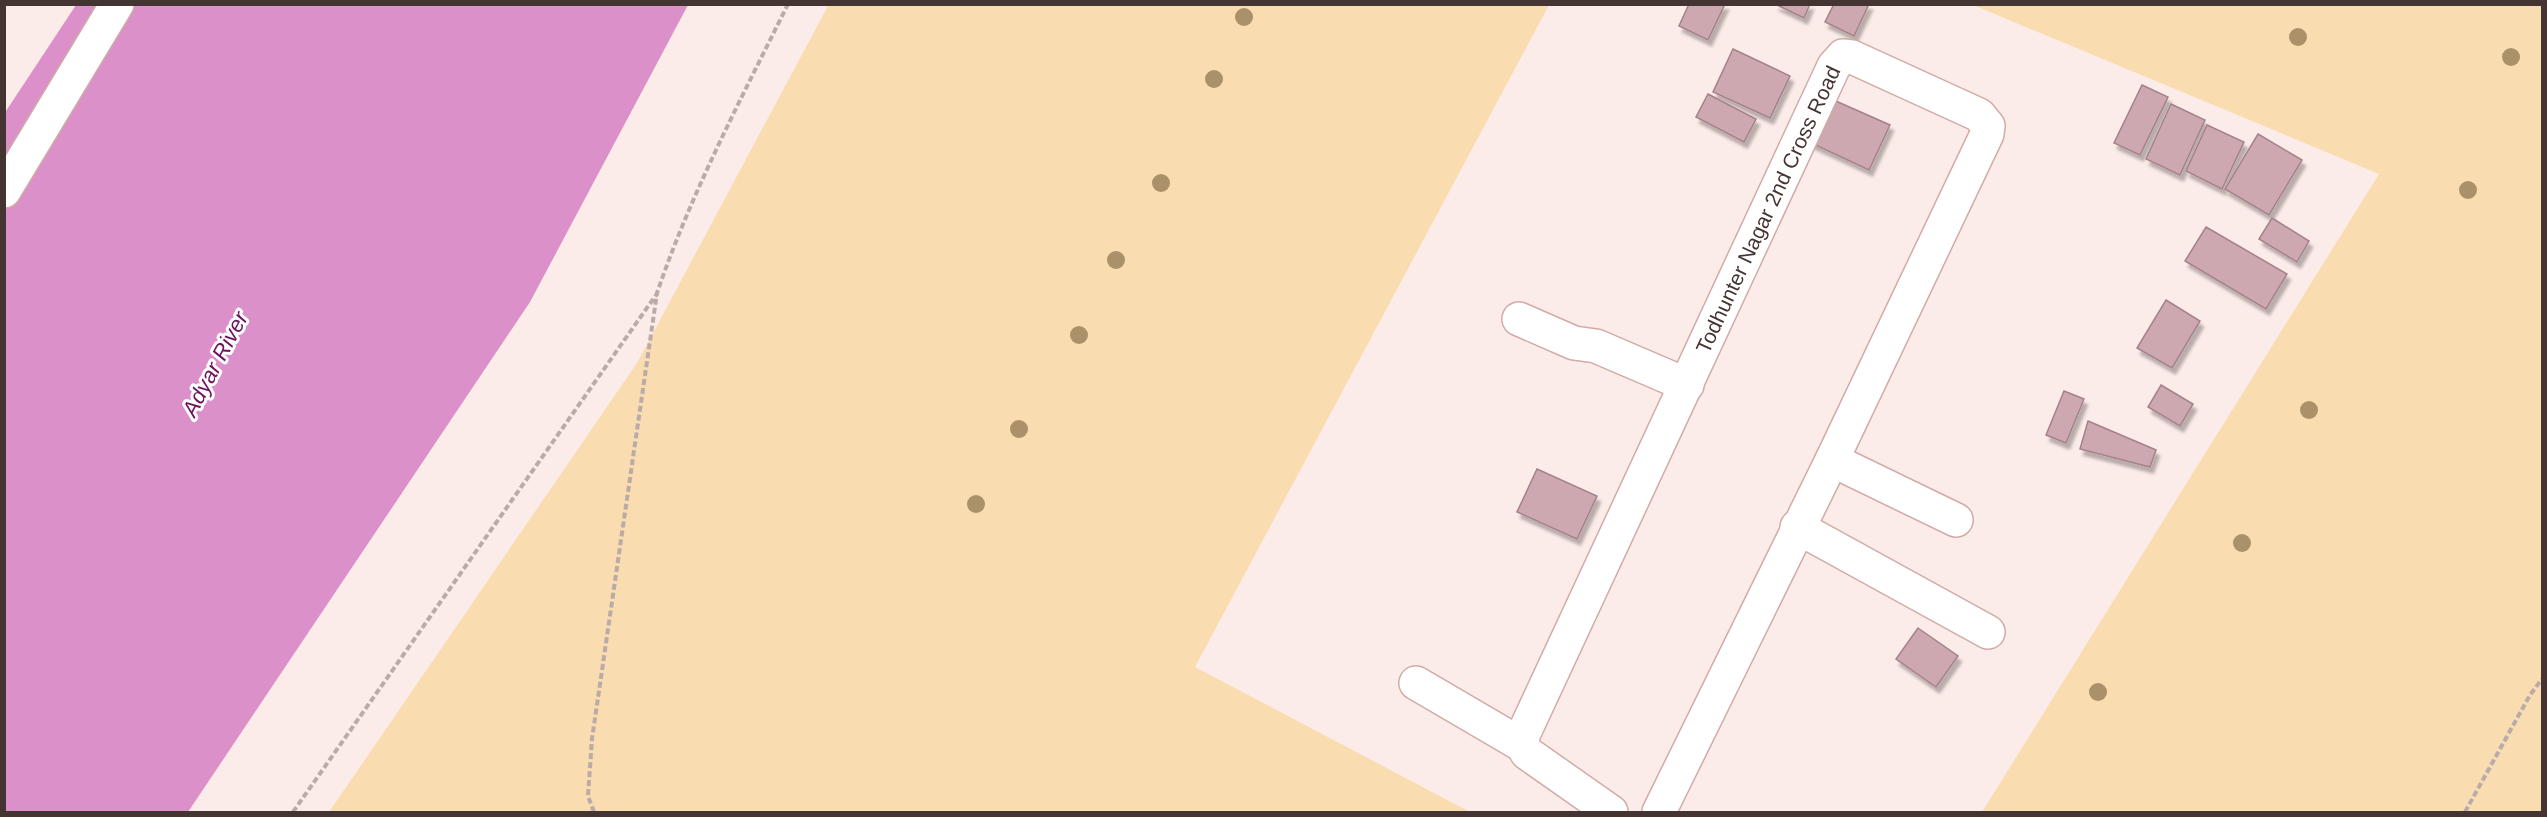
<svg xmlns="http://www.w3.org/2000/svg" width="2547" height="817" viewBox="0 0 2547 817" font-family="Arial,sans-serif">
<style>
.green{fill:#f9dcaf}
.water{fill:#dc90c9}
.building{fill:#cda8b1;stroke:#a5828a;stroke-width:1.5;filter:url(#shadow)}
.lines{fill:none;stroke-linecap:round;stroke-linejoin:round}
.street-casing{stroke:#d1aba6;stroke-width:36}
.path{stroke:#baaba8;stroke-width:4;stroke-dasharray:6 3;stroke-linecap:butt}
.street{stroke:#fff;stroke-width:33}
.tree{fill:#ab9169}
.labels{text-anchor:middle;dominant-baseline:central;stroke-width:6;stroke-linejoin:round;paint-order:stroke}
.street-label{font-size:21px;fill:#443533;stroke:#fdfdfd}
.water-label{font-size:22px;font-style:italic;fill:#6d125d;stroke:#fdfdfd}
</style>
<defs>
<filter id="shadow"><feDropShadow dx="3.5" dy="6" stdDeviation="1.5" flood-color="#0004"/></filter>
</defs>
<rect width="100%" height="100%" fill="#fcece9"/>
<path class="green" d="M829,4L1549,5L1195,667L1470,812H329L637,363Z
M1973,5H2542V812H1982L2379,174Z"/>
<path class="water" d="M76,5H688L530,302L188,812H5L4,114Z"/>
<path class="building" d="M1689,4H1725L1708,40L1679,26Z
M1775,4H1810L1804,18Z
M1834,4H1869L1854,36L1825,22Z
M1733,49L1790,76L1770,118L1713,92Z
M2142,85L2168,97L2140,155L2114,143Z
M1708,94L1756,119L1744,142L1696,117Z
M1829,98L1890,125L1869,170L1809,142Z
M2171,104L2205,120L2180,175L2146,159Z
M2207,125L2244,142L2222,189L2186,171Z
M2258,134L2302,160L2269,215L2225,189Z
M2272,218L2309,241L2297,262L2259,239Z
M2206,227L2287,274L2266,309L2185,261Z
M2166,300L2200,321L2172,368L2137,348Z
M2161,385L2193,404L2180,426L2148,407Z
M2064,391L2084,399L2066,443L2046,435Z
M2088,421L2156,450L2150,467L2080,449Z
M1537,469L1597,496L1577,539L1517,512Z
M1918,628L1958,656L1936,687L1896,659Z"/>
<g class="lines">
<defs>
<g id="street">
<path d="M4,191L117,4"/>
<path d="M1519,319L1574,343L1596,346L1687,385"/>
<path d="M1832,460L1956,520"/>
<path d="M1797,527L1988,632"/>
<path d="M1416,683L1522,745"/>
<path id="s1" d="M1611,812L1527,753L1522,745L1523,735L1834,66L1843,56L1852,57L1979,115L1988,126L1987,134L1832,460L1659,812"/>
</g>
</defs>
<use href="#street" class="street-casing"/>
<path class="path" d="M293,812L656,295
M594,812L588,796L592,739L657,293C691,193 741,99 788,4
M2465,812L2530,695L2542,679"/>
<use href="#street" class="street"/>
</g>
<g class="tree">
<circle cx="1244" cy="17" r="9"/>
<circle cx="2298" cy="37" r="9"/>
<circle cx="2511" cy="57" r="9"/>
<circle cx="1214" cy="79" r="9"/>
<circle cx="1161" cy="183" r="9"/>
<circle cx="2468" cy="190" r="9"/>
<circle cx="1116" cy="260" r="9"/>
<circle cx="1079" cy="335" r="9"/>
<circle cx="2309" cy="410" r="9"/>
<circle cx="1019" cy="429" r="9"/>
<circle cx="976" cy="504" r="9"/>
<circle cx="2242" cy="543" r="9"/>
<circle cx="2098" cy="692" r="9"/>
</g>
<g class="labels">
<g class="street-label">
<text stroke="none"><textPath href="#s1" startOffset="702">Todhunter Nagar 2nd Cross Road</textPath></text>
</g>
<g class="water-label">
<text transform="translate(215 364) rotate(-62)">Adyar River</text>
</g>
</g>
<rect width="2547" height="817" fill="none" stroke="#443533" stroke-width="12"/>
</svg>
